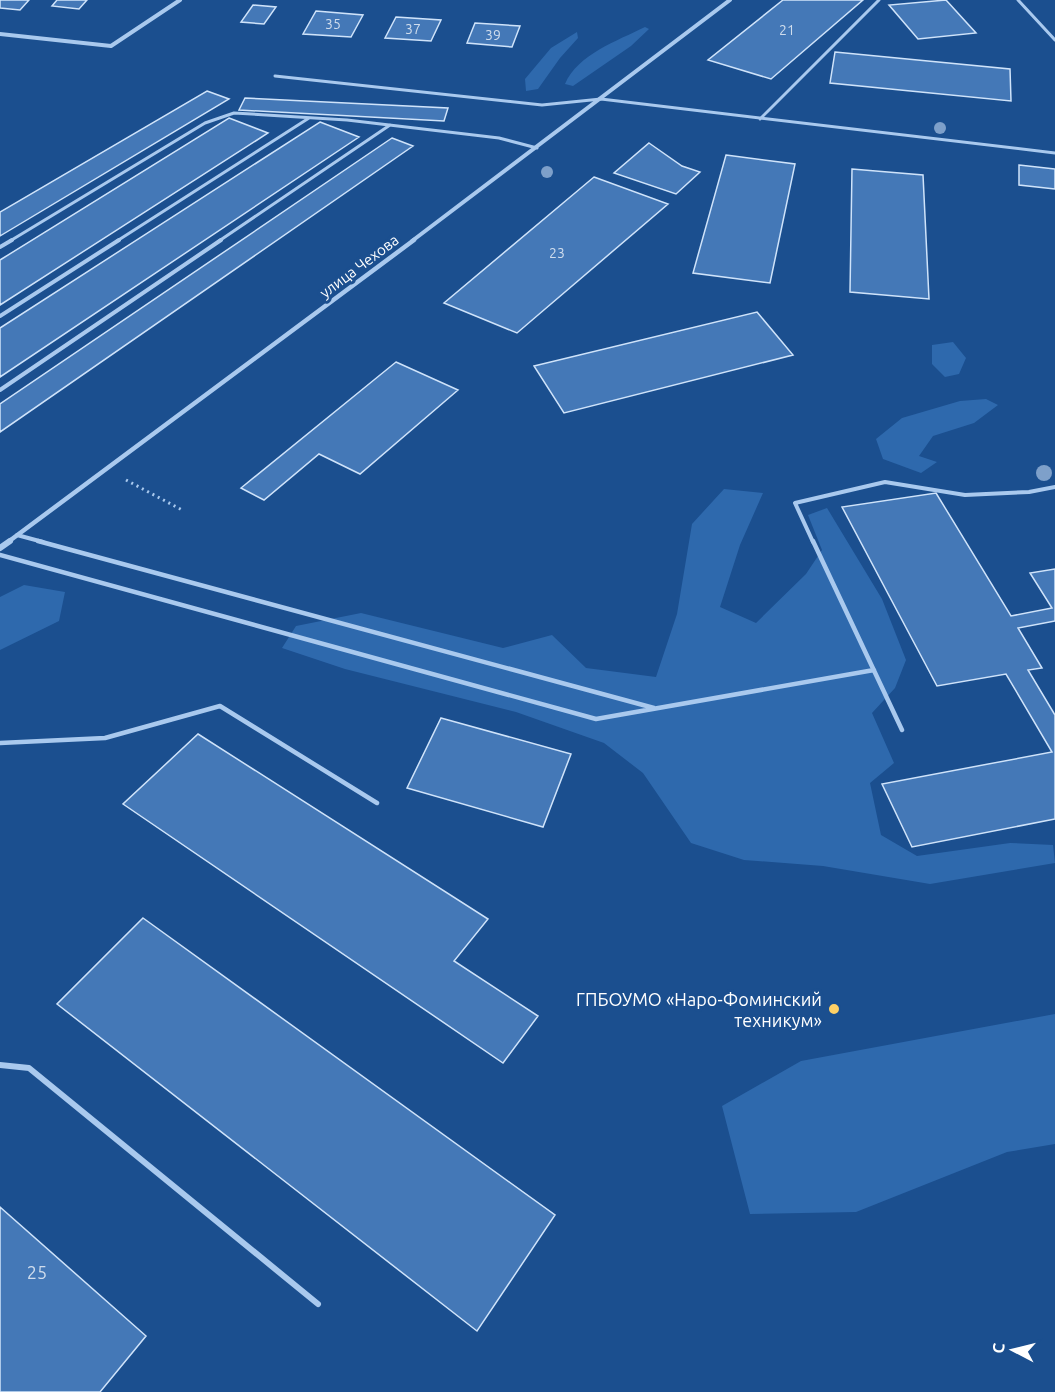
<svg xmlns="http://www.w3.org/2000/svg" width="1055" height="1392" viewBox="0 0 1055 1392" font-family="Ubuntu,sans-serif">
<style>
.green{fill:#2e69ad}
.building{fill:#4478b7;stroke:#cfe3fa;stroke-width:1.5}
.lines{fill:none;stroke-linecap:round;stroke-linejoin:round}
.path{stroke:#a9c9ee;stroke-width:3;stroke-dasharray:2 4;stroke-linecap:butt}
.lane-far3{stroke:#a9c9ee;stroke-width:3}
.lane-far2{stroke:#a9c9ee;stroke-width:4}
.lane-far1{stroke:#a9c9ee;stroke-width:4.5}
.lane{stroke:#a9c9ee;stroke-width:6}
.street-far2{stroke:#a9c9ee;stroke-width:4}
.street-far1{stroke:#a9c9ee;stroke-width:4.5}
.street{stroke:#a9c9ee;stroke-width:6}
.tree{fill:#7ea0ca}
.poi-dot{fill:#ffd166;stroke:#1b4f8f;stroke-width:2}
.labels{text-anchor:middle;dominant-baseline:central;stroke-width:6;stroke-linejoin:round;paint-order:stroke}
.far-number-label{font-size:14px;fill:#d0dded}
.far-street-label{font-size:15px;fill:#fff;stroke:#1b4f8f}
.poi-label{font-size:18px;fill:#fff;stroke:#1b4f8f;text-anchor:end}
.near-number-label{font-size:18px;fill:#d0dded}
</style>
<rect width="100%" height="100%" fill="#1b4f8f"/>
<path class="green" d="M645,27L649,29L631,46L573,86L565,84C578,54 617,41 645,27Z
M577,32L578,38L560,58L538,89L526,91L525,79L551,48Z
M953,342L966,358L959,374L945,377L932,364V345Z
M986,399L998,405L974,423L933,436L919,456L937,462L921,473L883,459L876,439L902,418L960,401Z
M724,489L763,493L740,545L720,607L756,623L806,574L822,550L808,515L827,508L882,599L906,660L895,688L872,713L894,763L870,783L881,835L917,856L1010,843L1053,845L1055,863L930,884L823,866L744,860L691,843L643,773L604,743L516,712L345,669L282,648L296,626L361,613L503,648L552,635L586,668L656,677L677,614L692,524Z
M24,585L65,592L59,621L0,650V597Z
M1055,1014V1144L1007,1152L856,1212L750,1214L722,1106L801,1061Z"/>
<path class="building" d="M0,0H29L20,10L0,8Z
M57,0H87L79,9L52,6Z
M783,0H863L771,79L708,60Z
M946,0L976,33L918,39L889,5Z
M253,5L276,7L264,24L241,22Z
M316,11L363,15L351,37L303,34Z
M396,17L441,20L431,41L385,38Z
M475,23L520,26L512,47L467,43Z
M835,52L1010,69L1011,101L830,83Z
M207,91L229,99L0,236V212Z
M245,98L448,108L444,121L239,110Z
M229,118L268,133L0,305V260Z
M320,122L359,137L0,377V328Z
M392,138L413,146L0,432V404Z
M649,143L682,166L700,172L676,194L614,173Z
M726,155L795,164L770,283L693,273Z
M1019,165L1055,169V189L1019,185Z
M852,169L923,175L929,299L850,292Z
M594,177L668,204L517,333L444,303Z
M757,312L793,355L564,413L534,366Z
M396,362L458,390L360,474L319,454L264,500L241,488Z
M936,493L1011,616L1052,608L1030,573L1055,569V621L1018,628L1042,668L1028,670L1055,715V819L912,847L882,784L1052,752L1006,674L937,686L842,507Z
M441,718L571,754L543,827L407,788Z
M198,734L488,919L454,961L538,1016L503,1063L123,804Z
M143,918L555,1215L477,1331L57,1004Z
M0,1207L146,1336L100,1392H0Z"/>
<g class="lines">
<path class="path" d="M126,480L184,511"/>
<path class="lane-far3" d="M1018,0L1055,40
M275,76L542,105L601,99L1055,153
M760,119L879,0
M10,241L205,123L234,113L347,120L499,138L537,148
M117,241L309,118
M219,241L390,125"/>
<path class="lane-far2" d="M0,247L12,240
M0,316L119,240
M0,390L221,240
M17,535L43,542
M813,542L795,503L885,482L965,495L1029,492L1055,487"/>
<path class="lane-far1" d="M38,541L654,708
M813,541L902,730
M0,555L596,719L874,670
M0,743L105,738L220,706L377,803"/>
<path class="lane" d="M0,1065L29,1068L318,1304"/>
<path class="street-far2" d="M0,34L111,46L180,0
M412,241L730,0"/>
<path class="street-far1" d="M8,542L414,240"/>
<path class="street" d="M0,548L10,541"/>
</g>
<g class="tree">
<circle cx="940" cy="128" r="6"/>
<circle cx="547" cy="172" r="6"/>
<circle cx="1044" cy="473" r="8"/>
</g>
<circle class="poi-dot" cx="834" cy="1009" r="6"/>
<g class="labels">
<g class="far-number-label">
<text x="333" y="24">35</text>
<text x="413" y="29">37</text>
<text x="787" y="30">21</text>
<text x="493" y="35">39</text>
<text x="557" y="253">23</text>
</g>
<g class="far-street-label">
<text transform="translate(359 266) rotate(-37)">улица Чехова</text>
</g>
<g class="poi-label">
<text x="822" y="999">ГПБОУМО «Наро-Фоминский<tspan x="822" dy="21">техникум»</tspan></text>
</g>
<g class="near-number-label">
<text x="37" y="1272">25</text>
</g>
</g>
<g transform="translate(1013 1350) rotate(277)" stroke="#1b4f8f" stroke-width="4.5" paint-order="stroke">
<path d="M0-4.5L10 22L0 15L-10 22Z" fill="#ffffff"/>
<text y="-9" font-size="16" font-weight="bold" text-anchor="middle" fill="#ffffff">С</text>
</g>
</svg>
